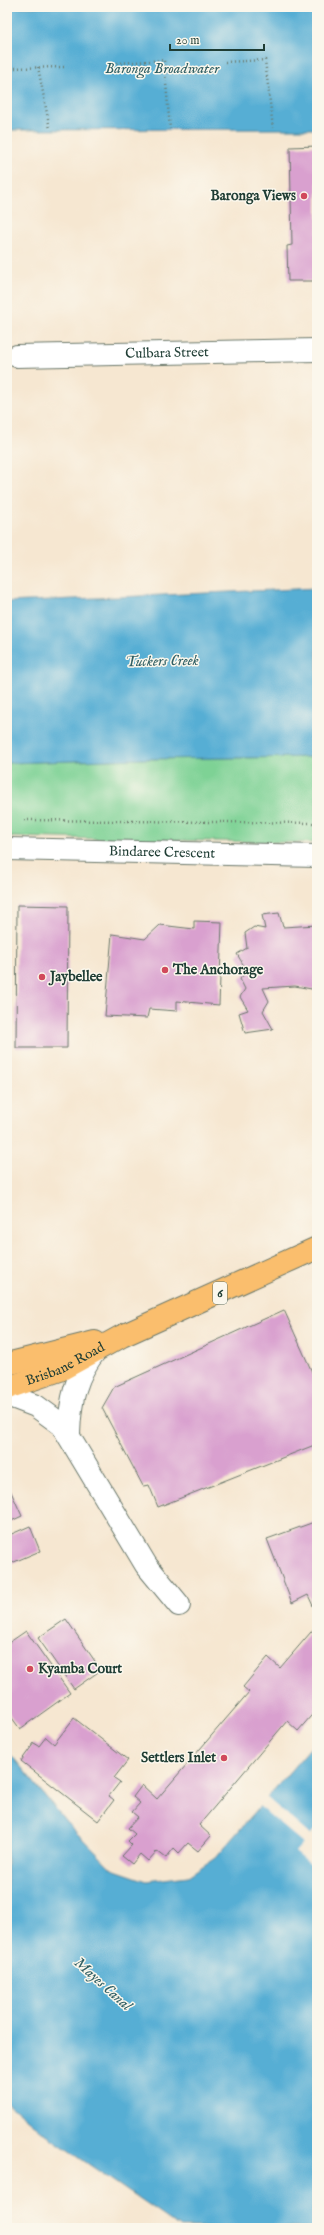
<svg xmlns="http://www.w3.org/2000/svg" width="324" height="2235" viewBox="0 0 324 2235" font-family="'IM FELL English',serif">
<style>
.green{fill:#7ed295;stroke:#4e8864}
.water{fill:#57aed4;stroke:#3b7684}
.pier{fill:#f6e7d1}
.building{fill:#d9a0cf}
.lines{fill:none;stroke-linecap:round;stroke-linejoin:round}
.street-casing{stroke:#6a786b;stroke-width:24}
.primary-casing{stroke:#6a786b;stroke-width:24}
.path{stroke:#6a786b;stroke-width:2.5;stroke-dasharray:1 3;stroke-linecap:butt}
.street{stroke:#fff;stroke-width:22}
.primary{stroke:#fabe6d;stroke-width:22}
.poi-dot{fill:#d1495b;stroke:#fbf7ec;stroke-width:1.5}
.labels{text-anchor:middle;dominant-baseline:central;stroke-width:3;stroke-linejoin:round;paint-order:stroke}
.shield{fill:#fbf7ec;stroke:#61756b;stroke-width:1}
.shield-label{font-size:13px;font-weight:bold;fill:#1f3d34}
.poi-label{font-size:14px;font-weight:bold;fill:#1f3d34;stroke:#fbf7ec;text-anchor:start}
.street-label{font-size:14px;fill:#1f3d34;stroke:#fbf7ec}
.water-label{font-size:15px;font-style:italic;fill:#305f64;stroke:#fbf7ec}
</style>
<rect width="100%" height="100%" fill="#fbf7ec"/>
<filter id="ink" filterUnits="userSpaceOnUse"><feTurbulence type="fractalNoise" baseFrequency=".025" numOctaves="2"/><feDisplacementMap in="SourceGraphic" scale="8" xChannelSelector="R" yChannelSelector="G"/><feConvolveMatrix kernelMatrix="1 2 1 2 8 2 1 2 1" color-interpolation-filters="sRGB"/></filter>
<filter id="wash" filterUnits="userSpaceOnUse"><feTurbulence type="fractalNoise" baseFrequency=".012" numOctaves="4" result="noise"/><feDisplacementMap in="SourceGraphic" scale="16" xChannelSelector="R" yChannelSelector="G"/><feGaussianBlur stdDeviation="0.9" result="paint"/><feColorMatrix in="noise" values="0 0 0 0 0 0 0 0 0 0 0 0 0 0 0 0 0 1.4 0 .05"/><feComposite in="paint" operator="in"/></filter>
<g filter="url(#wash)">
<rect width="100%" height="100%" fill="#f6e7d1"/>
<path class="green" d="M317,757V843L7,837V763L140,759Z"/>
<path class="water" d="M7,7H317V129L7,130Z
M317,588V757L140,759L7,763V602Z
M317,1740V2228H181L42,2132L7,2103V1750L70,1826L112,1869L147,1881L188,1876L216,1857Z"/>
<path class="pier" d="M266,1797L310,1835L317,1827V1856L310,1864L295,1852L303,1843L258,1805Z"/>
<g id="blocks">
<path class="building" d="M317,146V281H288L287,246L292,245L290,147Z
M17,905L68,906L67,1048H16Z
M279,913L283,927L317,925V990L295,986L263,988L269,1001L263,1011L273,1029L245,1033L239,1013L248,1010L240,997L245,989L240,979L247,971L237,954L247,948L245,933L254,927L265,929L262,915Z
M194,921L222,922L219,1005L177,1001V1011L149,1009L147,1018L105,1016L112,934L145,939L160,925L194,929Z
M284,1310L317,1383V1444L158,1507L149,1485L143,1486L102,1408L114,1387Z
M7,1483L22,1516L7,1523Z
M317,1521V1607L314,1608L308,1595L292,1603L267,1539Z
M30,1526L40,1551L7,1565V1536Z
M66,1619L101,1670L74,1689L38,1638Z
M317,1625V1709L298,1731L287,1721L199,1825L211,1836L198,1851L188,1843L179,1853L174,1848L166,1858L157,1851L148,1861L140,1854L132,1864L122,1856L132,1845L128,1841L135,1834L128,1828L138,1817L132,1812L140,1803L133,1797L142,1785L157,1799L249,1692L243,1687L268,1657L280,1668Z
M26,1631L70,1693L20,1729L7,1711V1644Z
M74,1718L128,1760L114,1778L120,1782L109,1796L114,1800L98,1821L21,1761L34,1743L39,1746L46,1737L54,1744Z"/>
</g>
</g>
<g filter="url(#ink)">
<use href="#blocks" fill-opacity="0" stroke="#6a786b" stroke-width="1"/>
<g class="lines">
<defs>
<g id="street">
<path id="s1" d="M17,356L317,350"/>
<path id="s2" d="M7,849L317,856"/>
<path d="M7,1395L36,1406L62,1425L146,1565L179,1605"/>
<path d="M69,1434C70,1401 75,1376 96,1350"/>
</g>
<g id="primary">
<path d="M7,1364L95,1342"/>
<path id="s3" d="M7,1388L60,1370L122,1336L317,1248"/>
</g>
</defs>
<use href="#street" class="street-casing"/>
<use href="#primary" class="primary-casing"/>
<path class="path" d="M225,62L265,60L273,128
M117,63L164,60L170,129
M38,67L50,129
M11,68L66,67
M24,820L317,823"/>
<use href="#street" class="street"/>
<use href="#primary" class="primary"/>
</g>
</g>
<g class="poi-dot">
<circle cx="304" cy="196" r="4"/>
<circle cx="165" cy="970" r="4"/>
<circle cx="42" cy="977" r="4"/>
<circle cx="30" cy="1669" r="4"/>
<circle cx="224" cy="1758" r="4"/>
</g>
<g class="labels">
<rect class="shield" x="213" y="1282" width="14" height="22" rx="3"/>
<g class="shield-label">
<text x="220" y="1293">6</text>
</g>
<g class="poi-label">
<text x="296" y="196" text-anchor="end">Baronga Views</text>
<text x="173" y="970">The Anchorage</text>
<text x="50" y="977">Jaybellee</text>
<text x="38" y="1669">Kyamba Court</text>
<text x="216" y="1758" text-anchor="end">Settlers Inlet</text>
</g>
<g class="street-label">
<text stroke="none"><textPath href="#s1" startOffset="150">Culbara Street</textPath></text>
<text stroke="none"><textPath href="#s2" startOffset="155">Bindaree Crescent</textPath></text>
<text stroke="none"><textPath href="#s3" startOffset="63">Brisbane Road</textPath></text>
</g>
<g class="water-label">
<text x="162" y="68">Baronga Broadwater</text>
<text transform="translate(162 661) rotate(-1)">Tuckers Creek</text>
<text transform="translate(103 1984) rotate(42)">Mayes Canal</text>
</g>
</g>
<rect width="324" height="2235" fill="none" stroke="#fbf7ec" stroke-width="24"/>
<path d="M170 44v6h94v-6" fill="none" stroke="#1f3d34" stroke-width="2"/>
<text x="176" y="44" font-size="12" fill="#1f3d34" stroke="#fbf7ec" stroke-width="3" paint-order="stroke">20 m</text>
</svg>
